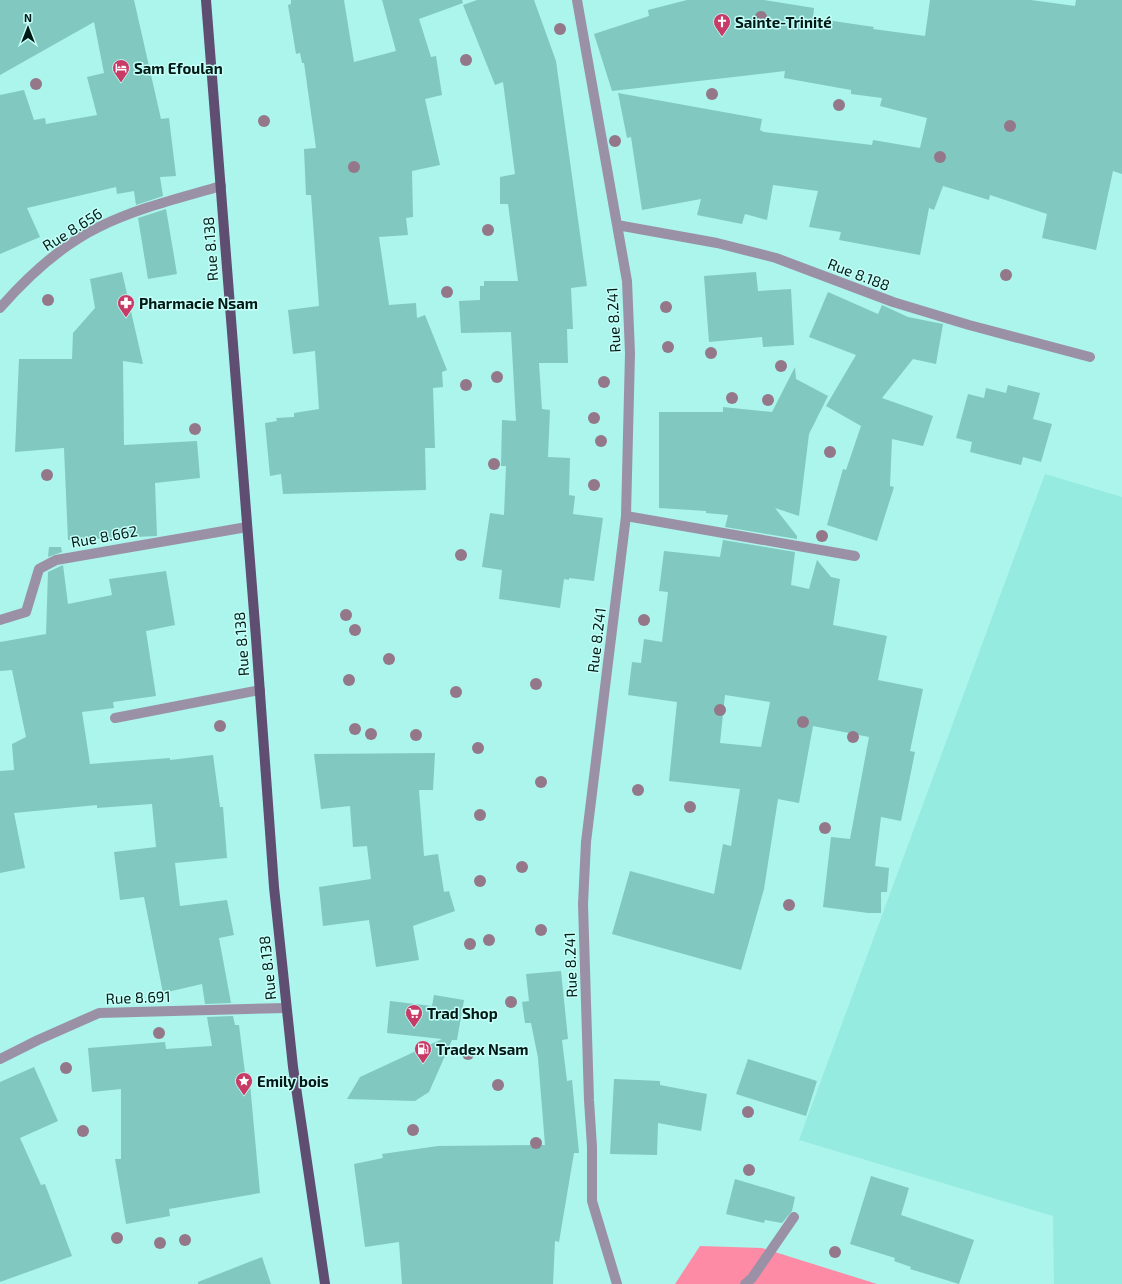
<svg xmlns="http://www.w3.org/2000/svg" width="1122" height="1284" viewBox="0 0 1122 1284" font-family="'Exo 2',sans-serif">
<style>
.built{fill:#96ebe1}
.green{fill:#fd8ba5}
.building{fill:#80c8c0;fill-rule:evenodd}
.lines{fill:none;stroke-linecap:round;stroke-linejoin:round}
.service{stroke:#9b91a7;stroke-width:10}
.minor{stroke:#9b91a7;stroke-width:10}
.primary{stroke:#5f4d72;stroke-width:10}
.tree{fill:#94788a}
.labels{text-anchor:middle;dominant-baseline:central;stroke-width:3;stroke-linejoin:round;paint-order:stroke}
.poi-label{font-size:15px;font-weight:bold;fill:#001916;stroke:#c5fff7;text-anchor:start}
.street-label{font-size:15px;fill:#001916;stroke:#c5fff7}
</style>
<rect width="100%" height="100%" fill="#abf5ec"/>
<path class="built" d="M1045,474L1122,497V1284H1054L1053,1216L799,1140Z"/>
<path class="green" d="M700,1246L762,1248L877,1284H675Z"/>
<path class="building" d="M0,0H134L161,119L169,118L176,176L160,177L163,196L136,205L134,191L117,194L116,187L27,208L40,237L0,254V95L24,90L34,120L45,118L46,124L97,115L87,77L104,73L94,22L0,75Z
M291,0H344L354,62L396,51L382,0H462L463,3L419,19L431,57L436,56L442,95L425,99L440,165L412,171L413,217L406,218L408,235L379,237L389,305L416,303L417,318L425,315L447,370L442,372L443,387L433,388L435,448H425L426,490L283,494L281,474L270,476L265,423L277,421L276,418L294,417V413L319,409L315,351L293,354L288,310L319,306L311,195H306L304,149L316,148L304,63H302L300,53L296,54L288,5L291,4Z
M477,0H534L556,61L577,212L587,286L571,288L573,329H567L568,363H539L542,409L550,410L548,457L570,458L569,495L575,496L573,514L603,518L594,581L569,578V580L564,579L560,608L499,599L502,570L482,567L490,513L504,515L506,466H501L502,420L516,421L511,332L461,333L459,301L480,300V286H484V281H518L508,204H500V177L515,174L503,82L495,85L463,5Z
M687,0H764L814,8L813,18L874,27L873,29L925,36L930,0H1031L1075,6L1076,0H1122V174L1113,171L1096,250L1042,238L1047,214L990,195L989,200L943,186L934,210L929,208L920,255L839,240L841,232L809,227L818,191L773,185L767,220L745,214L742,224L697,215L701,199L642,210L631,137L627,138L618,93L762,119L760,130L764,132L872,145L873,140L920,148L927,118L880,106L882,98L851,94V90L784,78L785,71L612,91L594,34L649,16L648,10Z
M166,209L177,274L148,279L138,218Z
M122,272L143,364L123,361L124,445L197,441L200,478L155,483L157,536L68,540L64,448L15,452L19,359H72L73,333L95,308L90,279Z
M756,272L758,291L791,289L794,345L763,347L762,337L709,342L704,276Z
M828,292L878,314L882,305L908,317L943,324L936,364L913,359L882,398L933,416L923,446L892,439L890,486L894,487L877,541L827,525L843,469L846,470L861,426L826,406L856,355L809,337Z
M795,367L796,379L828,396L809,434L799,516L775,508L797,536V539L725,527L728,515L706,513V511L659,508V412H723V407L772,412Z
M1008,385L1040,393L1033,419L1052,424L1041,462L1023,457L1021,465L970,452L972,442L956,438L968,394L984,398L986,388L1006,393Z
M723,540L795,552L791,585L809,589L817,560L831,577L840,579L833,625L887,636L878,680L923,689L910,751L915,752L901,821L881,817L875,866L889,868L887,892H881V913H868L823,907L831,837L850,839L869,737L813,726L799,803L778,799L764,889L741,970L612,934L630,871L714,894L723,844L731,846L740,789L669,781L677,702L628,695L632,662L641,663L644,639L662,642L668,592L659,591L664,551L720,557ZM725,695L770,702L761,747L720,743Z
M49,547H61L62,552L48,557Z
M63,565L68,604L112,595L109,579L166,571L175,625L146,631L156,696L113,702L114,708L82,712L90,764L170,758V760L213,755L220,807H223L227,858L175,863L180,906L227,900L234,935L219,938L231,1003L205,1004L202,984L163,993L144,897L120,900L114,852L156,847L152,804L97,808V805L14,813L25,868L0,873V771L14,770L12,744L26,737L12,670L0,671V642L46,634L48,572Z
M435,753L433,790H419L424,856L438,854L444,892L449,891L455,911L413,926L419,960L376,967L369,920L323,926L319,887L371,879L367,846L353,847L350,806L321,809L314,754Z
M561,971L568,1039L562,1040L567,1081L572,1080L579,1153H574L559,1242L555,1241L553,1284H402L399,1242L365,1247L354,1164L383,1158L382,1154L438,1146L545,1145L538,1058L531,1023H525L522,1002L529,1001L526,974Z
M434,995L464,1000L457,1040H452L429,1092L415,1101L347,1099L360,1077L442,1039L387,1033L390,1001L432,1006Z
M233,1016L235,1025H239L245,1073H249L260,1193L169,1209L170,1216L126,1224L115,1159H121V1089L92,1092L88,1048L165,1042L166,1049L212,1046L207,1017Z
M748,1059L817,1081L806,1116L736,1094Z
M34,1067L58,1121L20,1138L41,1185L45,1184L72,1256L0,1282V1082Z
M614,1079L660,1081V1085L707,1094L701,1131L658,1123L657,1155L610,1154Z
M871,1176L909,1188L901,1215L974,1240L959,1284L910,1269L911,1267L894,1261L895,1258L850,1244Z
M735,1179L795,1197L792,1211L782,1223L765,1220L764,1223L726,1214Z
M262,1257L271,1284H198V1282Z"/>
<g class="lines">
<path class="service" d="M115,718L260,690"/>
<path class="minor" d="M577,0L627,281L630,353L626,516L586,842L583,904L589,1100L592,1147V1201L617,1284
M617,225L717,243L776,258L893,302L969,325L1090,357
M0,308C28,276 60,246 99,227C137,208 180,198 221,186
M626,516L855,556
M0,620L26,612L39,569L56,560L247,527
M0,1059L38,1040L99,1013L286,1008
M745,1284L752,1278L794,1217"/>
<path class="primary" d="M206,0L256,638L274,887L293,1067L325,1284"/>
</g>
<g class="tree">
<circle cx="761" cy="17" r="6"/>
<circle cx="560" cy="29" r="6"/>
<circle cx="466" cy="60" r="6"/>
<circle cx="36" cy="84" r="6"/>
<circle cx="712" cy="94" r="6"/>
<circle cx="839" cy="105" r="6"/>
<circle cx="264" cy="121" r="6"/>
<circle cx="1010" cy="126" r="6"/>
<circle cx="615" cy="141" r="6"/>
<circle cx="940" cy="157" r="6"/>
<circle cx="354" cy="167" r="6"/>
<circle cx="488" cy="230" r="6"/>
<circle cx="1006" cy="275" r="6"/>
<circle cx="447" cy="292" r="6"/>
<circle cx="48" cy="300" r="6"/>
<circle cx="666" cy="307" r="6"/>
<circle cx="668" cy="347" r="6"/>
<circle cx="711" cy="353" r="6"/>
<circle cx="781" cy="366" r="6"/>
<circle cx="497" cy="377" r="6"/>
<circle cx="604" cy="382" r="6"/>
<circle cx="466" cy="385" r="6"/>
<circle cx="732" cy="398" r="6"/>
<circle cx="768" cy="400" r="6"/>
<circle cx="594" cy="418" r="6"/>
<circle cx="195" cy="429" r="6"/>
<circle cx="601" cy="441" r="6"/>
<circle cx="830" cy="452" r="6"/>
<circle cx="494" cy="464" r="6"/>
<circle cx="47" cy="475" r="6"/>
<circle cx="594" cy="485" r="6"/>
<circle cx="822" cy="536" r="6"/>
<circle cx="461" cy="555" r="6"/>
<circle cx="346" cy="615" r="6"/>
<circle cx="644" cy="620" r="6"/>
<circle cx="355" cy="630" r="6"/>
<circle cx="389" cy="659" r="6"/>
<circle cx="349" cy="680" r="6"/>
<circle cx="536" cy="684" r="6"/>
<circle cx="456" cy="692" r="6"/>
<circle cx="720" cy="710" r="6"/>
<circle cx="803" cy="722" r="6"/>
<circle cx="220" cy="726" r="6"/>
<circle cx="355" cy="729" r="6"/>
<circle cx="371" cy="734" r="6"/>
<circle cx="416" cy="735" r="6"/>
<circle cx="853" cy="737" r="6"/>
<circle cx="478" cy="748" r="6"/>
<circle cx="541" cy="782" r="6"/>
<circle cx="638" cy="790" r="6"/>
<circle cx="690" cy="807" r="6"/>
<circle cx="480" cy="815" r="6"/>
<circle cx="825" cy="828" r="6"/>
<circle cx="522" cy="867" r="6"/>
<circle cx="480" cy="881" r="6"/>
<circle cx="789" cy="905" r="6"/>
<circle cx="541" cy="930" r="6"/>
<circle cx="489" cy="940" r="6"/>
<circle cx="470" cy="944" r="6"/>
<circle cx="511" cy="1002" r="6"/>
<circle cx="159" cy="1033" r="6"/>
<circle cx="468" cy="1054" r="6"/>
<circle cx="66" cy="1068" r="6"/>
<circle cx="498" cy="1085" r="6"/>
<circle cx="748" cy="1112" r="6"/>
<circle cx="413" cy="1130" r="6"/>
<circle cx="83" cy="1131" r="6"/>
<circle cx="536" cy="1143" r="6"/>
<circle cx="749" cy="1170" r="6"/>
<circle cx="117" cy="1238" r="6"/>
<circle cx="185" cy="1240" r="6"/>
<circle cx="160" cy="1243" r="6"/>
<circle cx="835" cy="1252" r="6"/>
</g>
<defs>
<symbol id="church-pin" viewBox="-11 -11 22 30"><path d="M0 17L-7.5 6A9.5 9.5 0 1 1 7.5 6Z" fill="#c93b67" stroke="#c5fff7"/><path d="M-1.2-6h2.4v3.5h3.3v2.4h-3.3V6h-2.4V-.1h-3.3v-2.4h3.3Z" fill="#fff"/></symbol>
<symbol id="hotel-pin" viewBox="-11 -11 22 30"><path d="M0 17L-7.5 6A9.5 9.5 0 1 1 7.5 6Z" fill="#c93b67" stroke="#c5fff7"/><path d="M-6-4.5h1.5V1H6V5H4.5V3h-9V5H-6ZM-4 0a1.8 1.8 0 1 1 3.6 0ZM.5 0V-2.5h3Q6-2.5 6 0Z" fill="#fff"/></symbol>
<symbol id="pharmacy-pin" viewBox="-11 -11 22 30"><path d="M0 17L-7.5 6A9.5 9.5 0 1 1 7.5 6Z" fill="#c93b67" stroke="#c5fff7"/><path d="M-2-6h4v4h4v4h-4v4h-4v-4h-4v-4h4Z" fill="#fff"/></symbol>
<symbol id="supermarket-pin" viewBox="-11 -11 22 30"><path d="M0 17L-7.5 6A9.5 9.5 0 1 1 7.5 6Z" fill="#c93b67" stroke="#c5fff7"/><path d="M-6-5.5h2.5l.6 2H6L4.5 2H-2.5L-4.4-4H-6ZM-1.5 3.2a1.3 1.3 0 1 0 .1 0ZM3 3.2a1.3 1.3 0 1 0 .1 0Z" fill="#fff"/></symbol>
<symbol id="fuel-pin" viewBox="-11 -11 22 30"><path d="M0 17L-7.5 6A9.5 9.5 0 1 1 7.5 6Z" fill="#c93b67" stroke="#c5fff7"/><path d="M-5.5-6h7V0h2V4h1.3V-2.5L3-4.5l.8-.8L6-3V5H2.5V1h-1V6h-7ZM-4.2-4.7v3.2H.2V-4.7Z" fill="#fff"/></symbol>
<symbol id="sight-pin" viewBox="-11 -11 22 30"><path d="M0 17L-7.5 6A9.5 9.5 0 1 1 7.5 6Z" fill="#c93b67" stroke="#c5fff7"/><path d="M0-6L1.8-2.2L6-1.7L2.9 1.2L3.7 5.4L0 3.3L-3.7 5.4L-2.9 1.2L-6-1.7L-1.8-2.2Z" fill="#fff"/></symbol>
</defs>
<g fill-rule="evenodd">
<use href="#church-pin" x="712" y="12" width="20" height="27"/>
<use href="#hotel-pin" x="111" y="58" width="20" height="27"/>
<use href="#pharmacy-pin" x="116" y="293" width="20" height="27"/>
<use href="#supermarket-pin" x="404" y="1003" width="20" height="27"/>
<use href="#fuel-pin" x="413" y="1039" width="20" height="27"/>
<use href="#sight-pin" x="234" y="1071" width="20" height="27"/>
</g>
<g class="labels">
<g class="poi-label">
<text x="735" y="22">Sainte-Trinité</text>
<text x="134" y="68">Sam Efoulan</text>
<text x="139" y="303">Pharmacie Nsam</text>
<text x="427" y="1013">Trad Shop</text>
<text x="436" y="1049">Tradex Nsam</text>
<text x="257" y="1081">Emily bois</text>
</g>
<g class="street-label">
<text transform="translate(72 229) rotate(-32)">Rue 8.656</text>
<text transform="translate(210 249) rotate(-94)">Rue 8.138</text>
<text transform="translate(859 274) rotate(21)">Rue 8.188</text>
<text transform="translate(613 320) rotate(-93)">Rue 8.241</text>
<text transform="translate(104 536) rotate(-10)">Rue 8.662</text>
<text transform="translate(596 640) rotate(-83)">Rue 8.241</text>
<text transform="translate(241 644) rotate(-94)">Rue 8.138</text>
<text transform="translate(570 965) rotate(-92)">Rue 8.241</text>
<text transform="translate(267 968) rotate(-96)">Rue 8.138</text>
<text transform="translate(138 997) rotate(-2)">Rue 8.691</text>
</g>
</g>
<g transform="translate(28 28)" stroke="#c5fff7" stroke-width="3" paint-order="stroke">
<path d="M0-3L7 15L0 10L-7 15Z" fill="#001916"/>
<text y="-6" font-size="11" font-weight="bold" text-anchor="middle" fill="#001916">N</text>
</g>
</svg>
